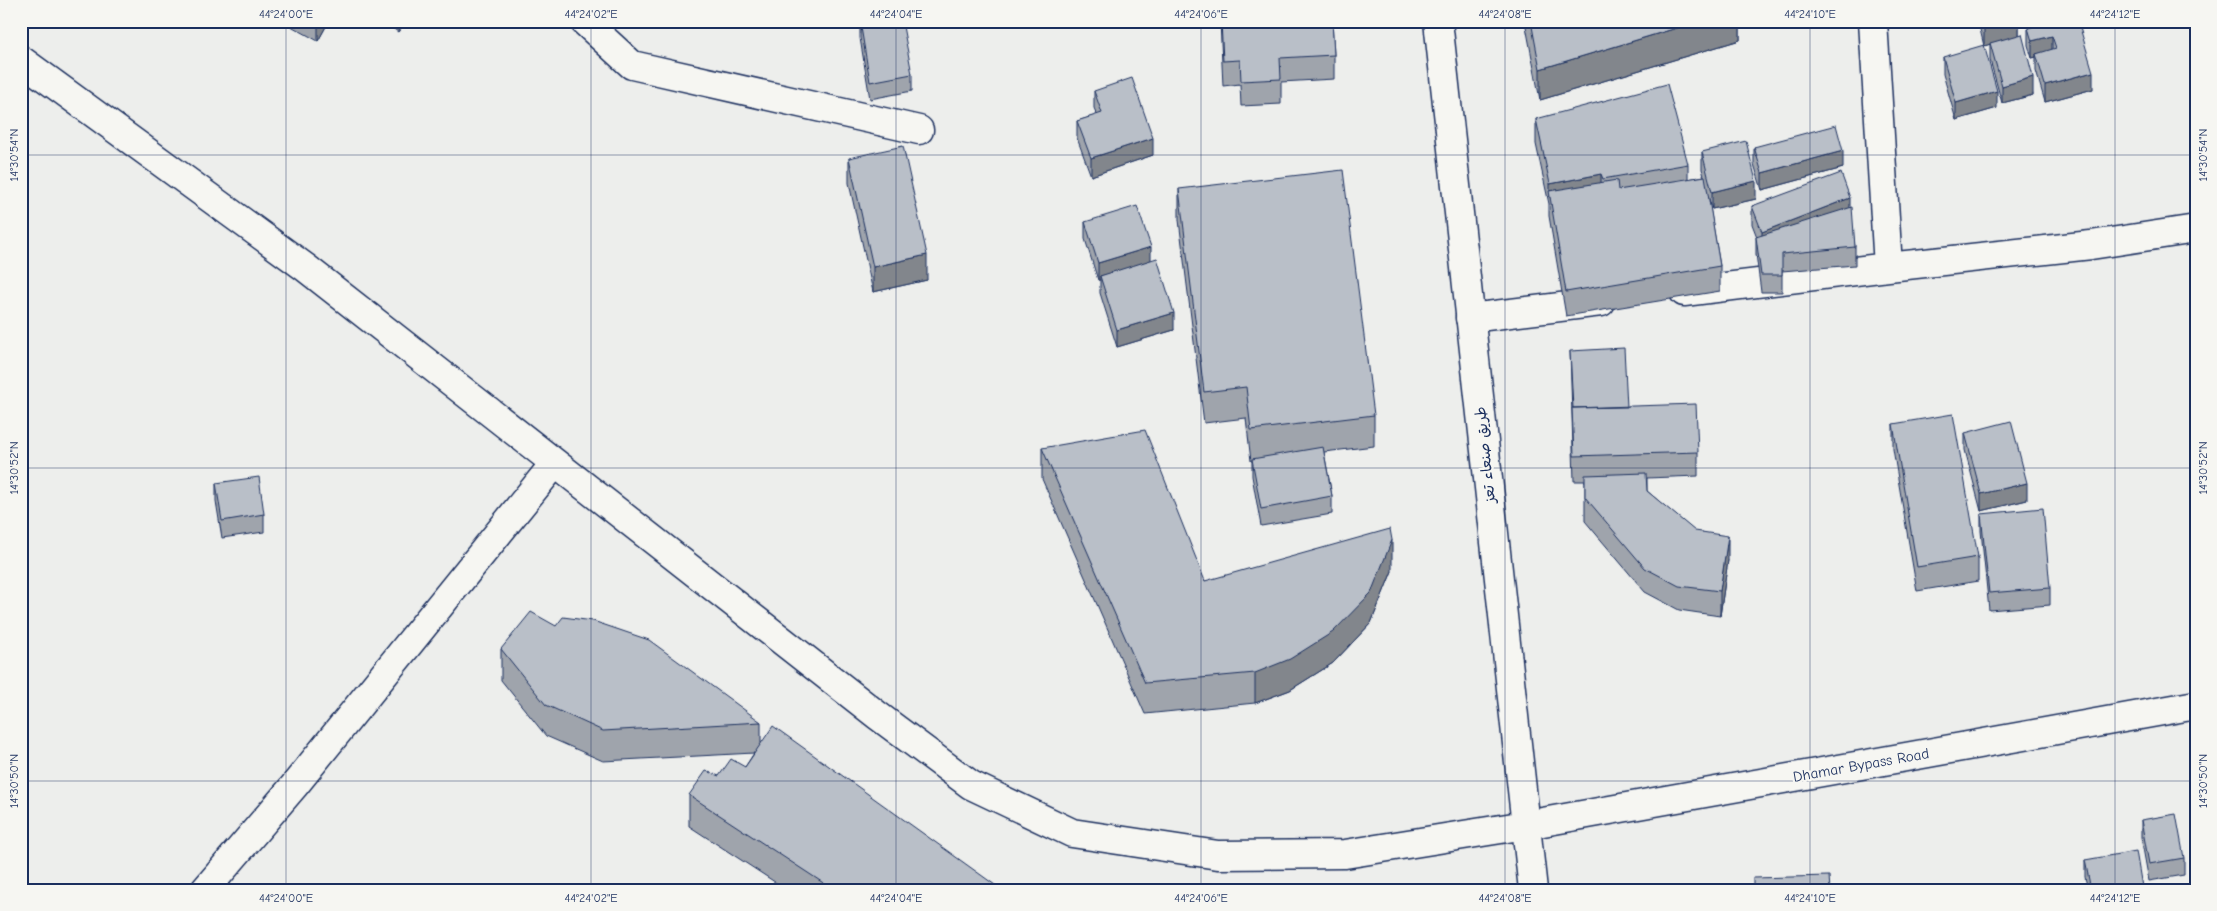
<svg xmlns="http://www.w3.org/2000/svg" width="2217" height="911" viewBox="0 0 2217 911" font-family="'Comic Neue','Playpen Sans Arabic',sans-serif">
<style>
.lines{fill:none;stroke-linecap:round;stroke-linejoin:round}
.minor-casing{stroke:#1b2f5e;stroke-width:31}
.major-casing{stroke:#1b2f5e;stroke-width:31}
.highway-casing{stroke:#1b2f5e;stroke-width:31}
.minor{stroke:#f6f6f2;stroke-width:28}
.major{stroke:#f6f6f2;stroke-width:28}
.highway{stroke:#f6f6f2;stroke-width:28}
.wall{fill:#9fa4ac;stroke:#1b2f5e}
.shaded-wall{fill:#82868c;stroke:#1b2f5e}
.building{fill:#b9bfc8;stroke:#1b2f5e}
.ticks{fill:none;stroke:#1b2f5e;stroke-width:1;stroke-opacity:0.45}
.labels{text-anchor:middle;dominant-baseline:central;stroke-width:4.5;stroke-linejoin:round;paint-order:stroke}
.street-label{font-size:15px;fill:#1b2f5e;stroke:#f6f6f2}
.neatline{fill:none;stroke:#1b2f5e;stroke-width:2}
.ticks-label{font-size:12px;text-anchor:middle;fill:#1b2f5e}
</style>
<rect width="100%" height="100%" fill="#edeeec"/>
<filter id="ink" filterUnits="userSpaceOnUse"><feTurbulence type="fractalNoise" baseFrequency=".02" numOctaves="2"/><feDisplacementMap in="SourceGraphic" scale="10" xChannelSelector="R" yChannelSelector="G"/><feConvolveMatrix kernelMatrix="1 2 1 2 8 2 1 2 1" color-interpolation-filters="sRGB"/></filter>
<g filter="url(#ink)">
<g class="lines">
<defs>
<path id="minor" d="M584,21L632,65L919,130
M1873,21L1888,267
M21,60L306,268L877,715L971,785L1072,833L1218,855L1345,854L1526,825
M1684,292L1888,267L2091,245L2196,229
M1470,318L1601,302
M205,890L294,786L555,463"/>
<path id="major" d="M1526,825L2196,705"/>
<path id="highway" d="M1438,21L1533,890"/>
</defs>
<use href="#minor" class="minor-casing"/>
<use href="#major" class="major-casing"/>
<use href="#highway" class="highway-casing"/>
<use href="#minor" class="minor"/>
<use href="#major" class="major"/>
<use href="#highway" class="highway"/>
</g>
<path class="wall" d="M282,21H329L318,41Z
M383,21H406L398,32Z
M725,21H758L726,26Z
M860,21L912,74V91L870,99L860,38Z
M1220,21H1332L1334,55V79L1281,82V104L1241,106L1240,84L1223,86Z
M1525,21H1740V40L1540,100Z
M1978,21H2019V35L2033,95L2002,103L1990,60V44L1984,46Z
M2051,21L2093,89L2045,102L2036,71V57L2032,58L2028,45V28Z
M1943,57L1997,108L1956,120L1943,74Z
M1094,91L1153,155L1091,176L1077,138V121L1097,115L1094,108Z
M1536,119L1688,164V179L1704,176L1702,169V152L1756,199L1712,209L1708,196L1720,266V291L1566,316L1549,216V204L1536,144Z
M1754,147L1843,168L1762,190L1754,164Z
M849,158L927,280L873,292L849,183Z
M1179,189L1374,415V446L1324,452L1332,496V514L1261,526L1252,476V461H1251L1246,418L1204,423L1179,220Z
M1752,206L1850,208L1855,247V265L1782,271V292H1761L1756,254V237H1757L1752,224Z
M1085,222L1151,260L1174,330L1117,347L1100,293V280H1098L1085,239Z
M1570,351L1627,407L1698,452V476L1647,478V491L1728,560L1720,616L1679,610L1645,592L1585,521V481H1574Z
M1893,424L1978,557V581L1917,591L1893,449Z
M1965,433L2027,500L1981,511L1965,450Z
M1042,448L1205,581L1392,571L1371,623L1333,663L1290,690L1255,703L1145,714L1042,479Z
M216,483L264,514V532L222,538L216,501Z
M1981,514L2050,588V605L1989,610L1981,531Z
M556,626L761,722V743L1002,890H787L689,826V795L719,776L745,767L754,753L603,761L546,736L501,680V649Z
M2141,820L2184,858V875L2149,881L2141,837Z
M2085,860L2142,887V890H2088L2085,877Z"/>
<path class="shaded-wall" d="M319,21H329L318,41V24Z
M398,21H406L398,32Z
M1700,21H1740V40L1540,100V69Z
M2011,21H2019V36L1984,46V28Z
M2052,36V53L2036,54V57L2032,58V41Z
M2093,72V89L2045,102V85Z
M2033,77V95L2002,103V86Z
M1997,91V108L1956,120V103Z
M1153,138V155L1091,176V158Z
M1843,151V168L1762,190V173Z
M1601,174V198H1550V184Z
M1756,181V199L1712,209V192Z
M1850,198V216L1762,249V232Z
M1151,247V264L1100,276V280H1098V263Z
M927,255V280L873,292V267Z
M1174,313V330L1117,347V330Z
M2027,483V500L1981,511V494Z
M1728,536V560L1720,616V591Z
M1392,540V571L1371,623L1333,663L1290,690L1255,703V673Z"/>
<path class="building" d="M860,21H902L912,74L870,82Z
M1221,21H1332L1334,55L1280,58L1281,79L1241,81L1240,60L1223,61Z
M1531,21H1700L1540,69Z
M1983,21H2011L1984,28Z
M2051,21H2078L2093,72L2045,85L2036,54L2056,48L2052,36L2032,41L2028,28Z
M2022,34L2033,77L2002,86L1990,43Z
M1984,45L1997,91L1956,103L1943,57Z
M1132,78L1153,138L1091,158L1077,121L1102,113L1094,91Z
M1667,84L1688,164L1603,179L1601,174L1550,184L1536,119Z
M1836,125L1843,151L1762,173L1754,147Z
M1746,141L1756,181L1712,192L1702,152Z
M903,146L927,255L873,267L849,158Z
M1343,170L1374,415L1251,430L1246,387L1204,392L1179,189Z
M1841,173L1850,198L1762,232L1752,206Z
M1705,176L1720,266L1566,292L1549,191L1617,180L1618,190Z
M1137,206L1151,247L1098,263L1085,222Z
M1852,207L1855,247L1782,254V275H1761L1756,237Z
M1157,258L1174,313L1117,330L1100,276Z
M1624,348L1627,407L1573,408L1570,351Z
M1696,404L1698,452L1574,456L1572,408Z
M1953,414L1978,557L1917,567L1893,424Z
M2011,421L2027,483L1981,494L1965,433Z
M1145,430L1205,581L1390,529L1392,540L1371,593L1333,632L1290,659L1255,673L1145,683L1042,448Z
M1323,447L1332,496L1261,509L1252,459Z
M1646,473L1647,491L1695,531L1728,536L1720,591L1679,586L1645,568L1585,497V475Z
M259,477L264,514L222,521L216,483Z
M2043,508L2050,588L1989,593L1981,514Z
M531,612L556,626L563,617L593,621L649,640L761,722L603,731L546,705L501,649Z
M773,726L1002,890H834L689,795L706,771L719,776L731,759L745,767Z
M2176,814L2184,858L2149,864L2141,820Z
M2136,851L2142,887L2127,890H2091L2085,860Z
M1829,876L1830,890H1753V878Z"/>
</g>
<path class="ticks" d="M286,21V890M591,21V890M896,21V890M1201,21V890M1505,21V890M1810,21V890M2115,21V890M21,155H2196M21,468H2196M21,781H2196"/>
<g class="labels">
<g class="street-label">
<text transform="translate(1485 455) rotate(-96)">طريق صنعاء تعز</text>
<text transform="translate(1861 765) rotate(-10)">Dhamar Bypass Road</text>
</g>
</g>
<rect width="2217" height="911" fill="none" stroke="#f6f6f2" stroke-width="55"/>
<rect x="28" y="28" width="2162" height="856" class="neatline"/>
<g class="ticks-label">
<text x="286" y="18">44°24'00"E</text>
<text x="591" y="18">44°24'02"E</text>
<text x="896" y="18">44°24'04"E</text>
<text x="1201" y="18">44°24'06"E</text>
<text x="1505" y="18">44°24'08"E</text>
<text x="1810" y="18">44°24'10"E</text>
<text x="2115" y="18">44°24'12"E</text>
<text transform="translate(14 155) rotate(-90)" y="4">14°30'54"N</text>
<text transform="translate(2203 155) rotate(-90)" y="4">14°30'54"N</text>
<text transform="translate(14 468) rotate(-90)" y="4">14°30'52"N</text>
<text transform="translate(2203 468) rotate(-90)" y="4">14°30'52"N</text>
<text transform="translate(14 781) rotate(-90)" y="4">14°30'50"N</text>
<text transform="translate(2203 781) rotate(-90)" y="4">14°30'50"N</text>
<text x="286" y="902">44°24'00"E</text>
<text x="591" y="902">44°24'02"E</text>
<text x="896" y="902">44°24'04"E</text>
<text x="1201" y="902">44°24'06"E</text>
<text x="1505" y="902">44°24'08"E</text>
<text x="1810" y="902">44°24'10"E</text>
<text x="2115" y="902">44°24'12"E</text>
</g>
</svg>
